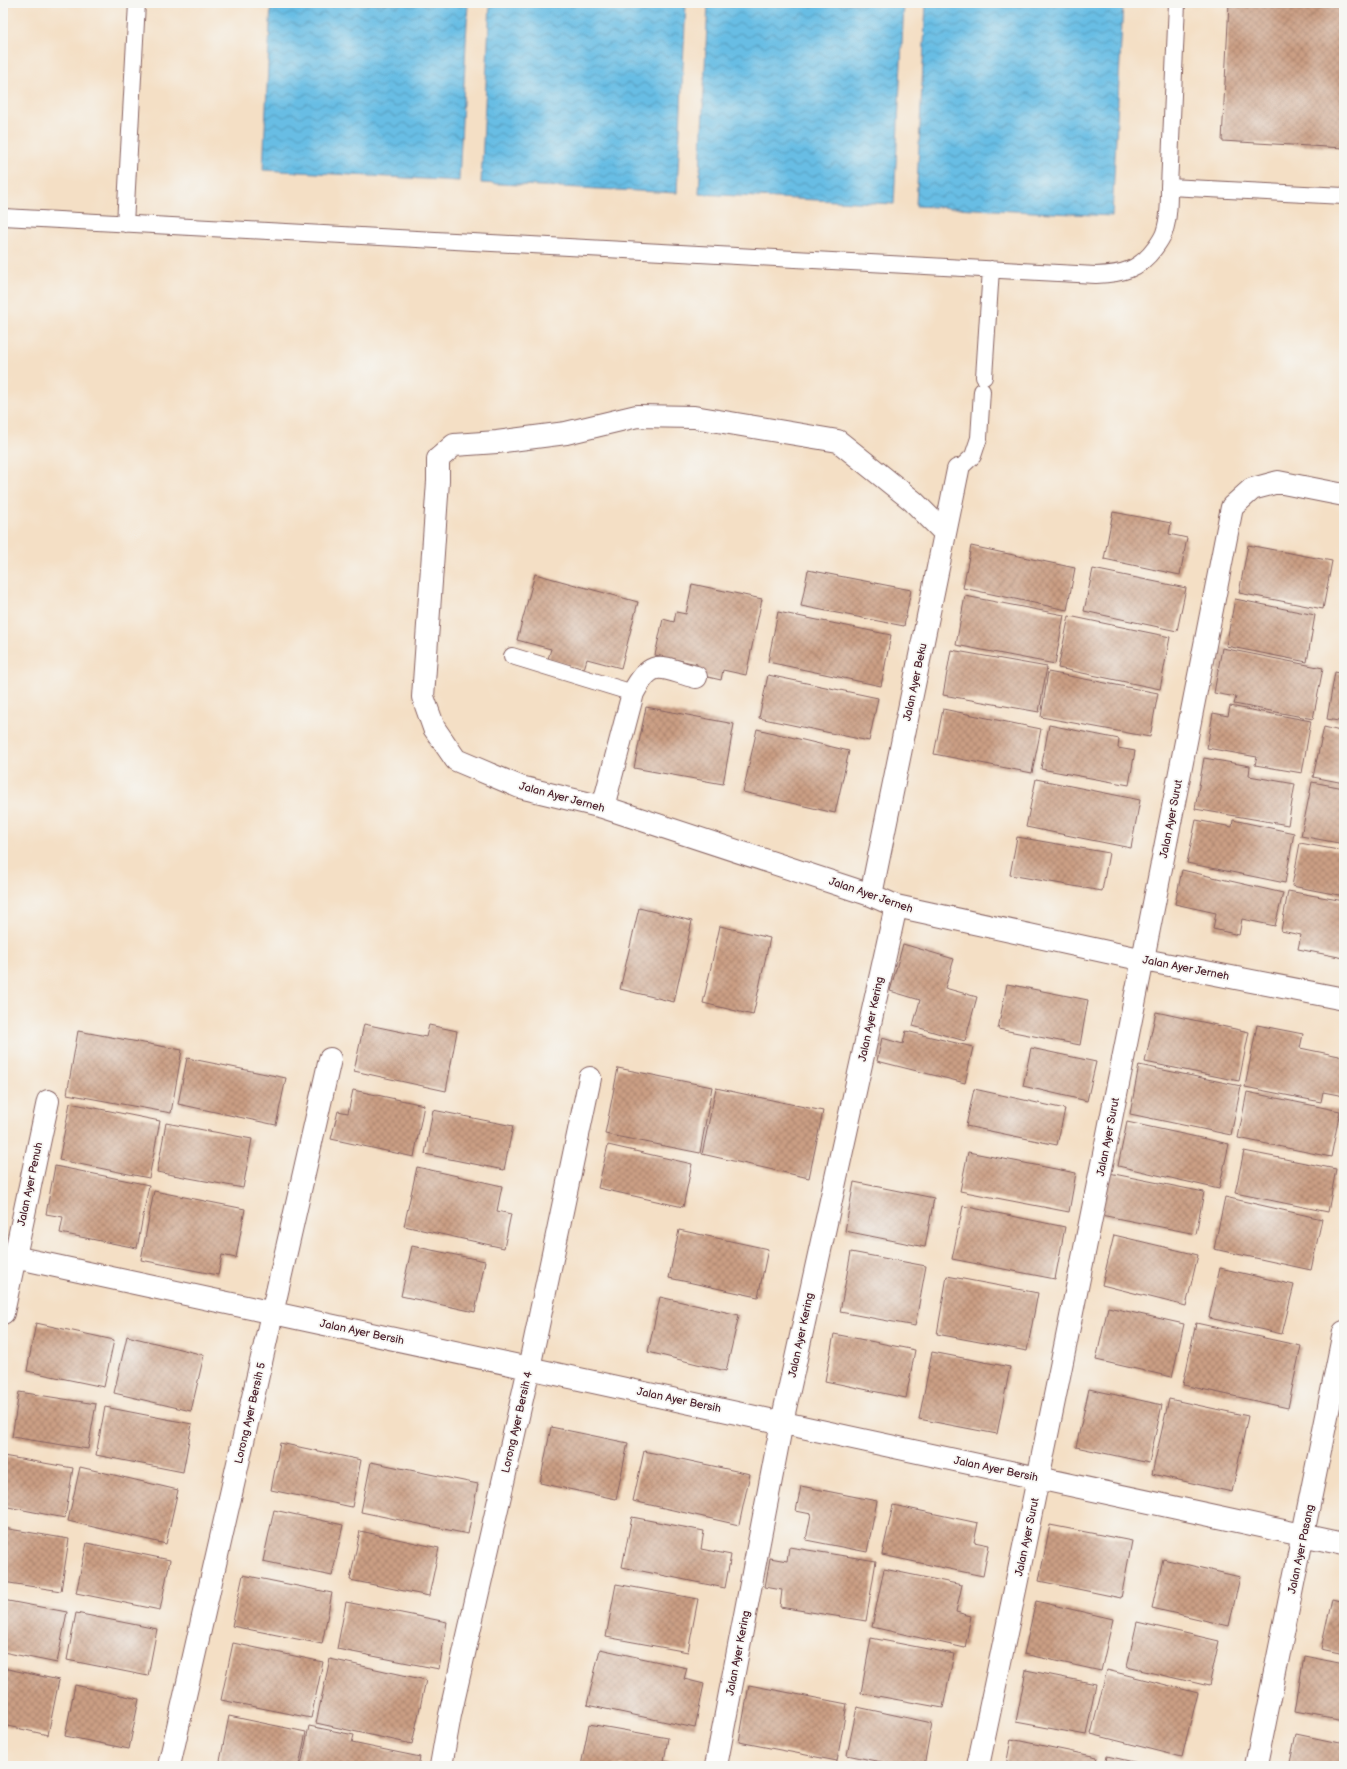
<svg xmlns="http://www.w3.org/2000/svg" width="1347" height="1769" viewBox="0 0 1347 1769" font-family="'Balsamiq Sans',sans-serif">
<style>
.water{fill:url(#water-waves);stroke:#586e88}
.building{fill:url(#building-cross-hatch)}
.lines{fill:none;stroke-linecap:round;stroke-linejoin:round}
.lane-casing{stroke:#866261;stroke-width:18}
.street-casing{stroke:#866261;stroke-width:24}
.lane{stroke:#fff;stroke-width:16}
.street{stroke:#fff;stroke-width:22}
.labels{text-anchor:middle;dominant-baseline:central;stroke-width:3.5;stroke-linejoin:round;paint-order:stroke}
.street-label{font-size:11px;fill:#4a1f2b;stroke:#f6f6f2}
</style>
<defs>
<pattern id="water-waves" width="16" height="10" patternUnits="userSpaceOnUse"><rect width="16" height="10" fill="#67bde4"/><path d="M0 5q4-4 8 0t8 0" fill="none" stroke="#5799b9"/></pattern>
<pattern id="building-cross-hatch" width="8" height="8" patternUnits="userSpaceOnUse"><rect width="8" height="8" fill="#cb9f84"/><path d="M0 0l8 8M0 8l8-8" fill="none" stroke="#a7816c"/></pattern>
</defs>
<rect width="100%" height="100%" fill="#f6f6f2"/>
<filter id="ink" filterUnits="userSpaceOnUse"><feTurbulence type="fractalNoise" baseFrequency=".025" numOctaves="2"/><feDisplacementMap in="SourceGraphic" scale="8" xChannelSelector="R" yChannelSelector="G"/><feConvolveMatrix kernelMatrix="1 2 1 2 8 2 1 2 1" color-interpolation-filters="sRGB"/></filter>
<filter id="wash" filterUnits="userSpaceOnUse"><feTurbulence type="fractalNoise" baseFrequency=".012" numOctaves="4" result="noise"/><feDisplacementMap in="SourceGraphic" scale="16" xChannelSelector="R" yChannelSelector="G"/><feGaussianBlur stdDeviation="0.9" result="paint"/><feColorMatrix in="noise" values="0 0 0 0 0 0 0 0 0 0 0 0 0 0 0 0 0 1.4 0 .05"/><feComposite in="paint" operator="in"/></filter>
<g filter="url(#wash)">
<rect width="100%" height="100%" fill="#f4dfc5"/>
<path class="water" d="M271,3H468L459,181L263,170Z
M490,3H686L677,193L481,183Z
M708,3H904L894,204L699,194Z
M926,3H1123L1112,216L916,206Z"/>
<g id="blocks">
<path class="building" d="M1229,3H1344V148L1222,141Z
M1113,512L1171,523L1169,534L1187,538L1180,575L1104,559Z
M1248,545L1332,561L1323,609L1239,593Z
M971,546L1075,568L1067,610L963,588Z
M1093,569L1186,588L1177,631L1084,611Z
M808,570L911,590L904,626L801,606Z
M535,574L638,602L621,668L587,659L584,669L548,659L551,649L517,640Z
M692,584L762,599L746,675L723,670L721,680L695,674L697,664L655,655L663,619L674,622L676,612L686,614Z
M965,596L1064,615L1055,664L956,645Z
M1235,599L1315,615L1307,662L1226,646Z
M778,612L891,635L881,686L768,662Z
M1069,616L1170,637L1160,689L1058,668Z
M1222,648L1323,668L1313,719L1234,704L1236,697L1214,693Z
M951,650L1047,667L1039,712L943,695Z
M1048,672L1158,693L1150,737L1041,717Z
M1335,672L1344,674V722L1327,719Z
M768,675L878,698L869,741L759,718Z
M1230,706L1311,721L1302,773L1255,765L1257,757L1207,748L1213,713L1228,716Z
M646,707L734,724L723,784L634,768Z
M943,709L1041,729L1032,773L934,754Z
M1049,725L1119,739L1118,748L1135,751L1129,785L1041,769Z
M1324,727L1344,732V783L1313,777Z
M757,729L849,751L835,813L743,792Z
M1204,758L1250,766L1249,776L1295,784L1288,825L1195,809Z
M1036,779L1140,800L1131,848L1026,827Z
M1312,782L1344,788V844L1301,836Z
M1196,820L1232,827L1233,820L1294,833L1285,883L1187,863Z
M1017,837L1109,853L1102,891L1010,875Z
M1300,843L1344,851V896L1292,886Z
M1182,870L1283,893L1275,926L1242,919L1239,935L1213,929L1216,913L1175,904Z
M1288,891L1344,901V958L1298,949L1301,935L1281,931Z
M639,908L692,921L674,1002L620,989Z
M720,926L770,938L753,1015L703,1003Z
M903,944L954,959L945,988L977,997L965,1041L913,1026L920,1000L890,991Z
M1007,984L1088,1000L1080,1045L998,1029Z
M1156,1012L1249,1032L1239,1081L1145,1062Z
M364,1024L426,1037L429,1025L457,1031L446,1091L354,1071Z
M1257,1025L1303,1034L1300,1048L1344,1057V1096L1323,1092L1321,1102L1245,1087Z
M78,1031L182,1050L171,1113L67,1094Z
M906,1031L973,1047L965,1083L877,1061L882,1038L903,1044Z
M1031,1048L1096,1062L1087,1101L1023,1086Z
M187,1058L286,1078L276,1125L178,1104Z
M1139,1065L1241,1086L1231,1135L1130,1114Z
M618,1068L712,1087L700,1153L605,1134Z
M716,1088L823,1111L809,1178L702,1154Z
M974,1089L1065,1109L1057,1145L966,1126Z
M353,1090L424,1105L414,1157L331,1139L338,1111L348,1113Z
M1247,1092L1340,1111L1331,1157L1238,1138Z
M70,1103L160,1121L149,1178L59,1160Z
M433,1110L513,1126L504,1170L425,1154Z
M1127,1122L1229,1144L1219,1189L1118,1166Z
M166,1123L252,1139L243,1188L157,1172Z
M608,1145L692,1164L683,1207L598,1188Z
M1244,1151L1336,1169L1328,1212L1235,1193Z
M968,1152L1076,1173L1069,1212L960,1191Z
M55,1166L149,1185L137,1248L60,1233L63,1217L46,1214Z
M417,1167L502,1186L497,1211L511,1214L504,1248L404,1226Z
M1109,1173L1204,1192L1196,1234L1101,1215Z
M854,1182L934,1198L925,1247L845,1231Z
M154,1191L245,1209L236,1258L222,1255L218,1275L141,1260Z
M1225,1197L1322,1219L1311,1270L1214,1249Z
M963,1206L1065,1227L1055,1279L952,1259Z
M679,1230L768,1249L758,1297L669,1278Z
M1114,1235L1198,1255L1186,1306L1102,1285Z
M412,1246L485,1261L475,1312L401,1296Z
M851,1252L926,1266L915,1326L840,1312Z
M1220,1268L1294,1285L1282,1334L1209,1318Z
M947,1276L1038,1293L1027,1351L937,1334Z
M660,1297L739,1315L726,1371L648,1352Z
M1108,1307L1184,1324L1172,1377L1096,1360Z
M36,1323L114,1340L104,1387L27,1371Z
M1196,1323L1301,1346L1288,1408L1183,1385Z
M834,1334L915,1350L906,1398L825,1381Z
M127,1336L204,1355L191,1411L114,1393Z
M932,1352L1010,1367L997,1434L919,1419Z
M1089,1389L1162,1405L1149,1463L1076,1447Z
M19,1392L96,1404L88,1449L12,1437Z
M1169,1399L1248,1416L1232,1492L1152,1474Z
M105,1407L192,1424L183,1472L96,1455Z
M551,1427L628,1443L616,1499L540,1483Z
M280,1443L361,1460L352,1507L271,1490Z
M644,1451L750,1474L739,1525L633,1501Z
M3,1456L73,1468L65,1518L3,1506Z
M371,1462L478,1484L468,1534L361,1512Z
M80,1467L178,1490L166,1544L68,1521Z
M801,1486L877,1501L867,1552L806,1540L811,1514L796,1511Z
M1343,1493H1344V1511L1340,1510Z
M893,1505L978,1523L974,1542L989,1545L983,1576L882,1555Z
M274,1510L343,1525L332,1576L263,1561Z
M632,1517L704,1531L701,1549L731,1555L725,1588L622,1567Z
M1050,1525L1132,1541L1121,1598L1039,1581Z
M3,1528L69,1539L61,1591L3,1582Z
M360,1531L439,1548L429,1596L350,1580Z
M87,1543L170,1560L160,1610L76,1593Z
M789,1547L876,1561L866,1621L780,1607L782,1590L765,1587L770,1558L787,1561Z
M1163,1559L1240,1577L1229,1626L1152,1608Z
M884,1569L962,1585L956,1612L971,1616L965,1648L872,1627Z
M243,1575L332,1593L322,1644L232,1626Z
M616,1584L698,1599L688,1652L606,1637Z
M1332,1598L1344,1601V1654L1321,1649Z
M3,1600L67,1612L57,1663L3,1652Z
M1036,1601L1113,1619L1101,1671L1024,1654Z
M346,1602L447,1622L439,1669L337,1649Z
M76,1613L157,1629L148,1676L67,1660Z
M1137,1622L1219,1641L1209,1686L1127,1667Z
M871,1638L954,1654L943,1708L861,1693Z
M233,1643L323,1662L311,1718L221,1700Z
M600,1649L687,1668L684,1679L704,1684L695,1728L587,1705Z
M1304,1656L1344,1664V1720L1295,1711Z
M330,1659L426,1680L412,1744L316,1723Z
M3,1668L59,1680L48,1735L3,1725Z
M1026,1670L1096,1684L1086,1735L1016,1722Z
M1107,1670L1198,1693L1182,1757L1091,1734Z
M75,1685L139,1699L129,1749L65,1736Z
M749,1685L847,1704L837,1761L739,1742Z
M857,1707L932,1723L924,1766H900L847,1755Z
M229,1716L306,1732L299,1766H219Z
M589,1724L668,1738L664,1761L685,1766H581Z
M309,1726L354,1735L352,1743L420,1757L418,1766H301Z
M1296,1734L1344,1744V1766H1289Z
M1011,1739L1097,1757L1095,1766H1006Z
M1107,1756L1147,1765V1766H1105Z"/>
</g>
</g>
<g filter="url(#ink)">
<use href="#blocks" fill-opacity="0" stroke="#866261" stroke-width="1"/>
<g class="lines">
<defs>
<path id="lane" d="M1169,187L1344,196
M3,217L1096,275C1122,274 1139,270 1155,248C1158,244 1162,238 1164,233C1169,218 1169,202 1169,187L1177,3
M125,224L137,3
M984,377L991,269
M958,470L973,456L979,438L982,391
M512,656L633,693"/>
<path id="street" d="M945,533L913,501L838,441L694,417L637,416L566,433L497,442L454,445L438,459V481L423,697L434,728L456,760L520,787L603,807L871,895L896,906L1144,960L1344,999
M603,807L633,693C653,656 661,668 696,677
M871,895L958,470
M14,1257L1344,1544
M3,1313L48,1101
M169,1766L330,1059
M441,1766L450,1715L529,1368L590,1078
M716,1766L782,1422L896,906
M978,1766C1067,1347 1150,927 1232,507L1252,489L1278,482L1344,495
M1256,1766L1344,1332"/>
</defs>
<use href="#lane" class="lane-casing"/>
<use href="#street" class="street-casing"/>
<use href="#lane" class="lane"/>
<use href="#street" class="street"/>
</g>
</g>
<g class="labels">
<g class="street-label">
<text transform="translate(915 682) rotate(-78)">Jalan Ayer Beku</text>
<text transform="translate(562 797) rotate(15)">Jalan Ayer Jerneh</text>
<text transform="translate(1171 819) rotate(-79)">Jalan Ayer Surut</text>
<text transform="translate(871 895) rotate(19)">Jalan Ayer Jerneh</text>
<text transform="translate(1186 968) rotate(11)">Jalan Ayer Jerneh</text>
<text transform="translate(871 1019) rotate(-78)">Jalan Ayer Kering</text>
<text transform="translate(1108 1137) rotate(-79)">Jalan Ayer Surut</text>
<text transform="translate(30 1184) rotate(-78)">Jalan Ayer Penuh</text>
<text transform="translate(362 1332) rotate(12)">Jalan Ayer Bersih</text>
<text transform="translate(801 1335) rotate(-78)">Jalan Ayer Kering</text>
<text transform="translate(679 1400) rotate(12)">Jalan Ayer Bersih</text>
<text transform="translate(250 1413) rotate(-77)">Lorong Ayer Bersih 5</text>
<text transform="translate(517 1422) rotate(-77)">Lorong Ayer Bersih 4</text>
<text transform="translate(996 1469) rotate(12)">Jalan Ayer Bersih</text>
<text transform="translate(1027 1537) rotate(-78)">Jalan Ayer Surut</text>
<text transform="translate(1301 1549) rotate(-78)">Jalan Ayer Pasang</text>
<text transform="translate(738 1653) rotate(-79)">Jalan Ayer Kering</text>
</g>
</g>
<rect width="1347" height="1769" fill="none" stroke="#f6f6f2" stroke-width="16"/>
</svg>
